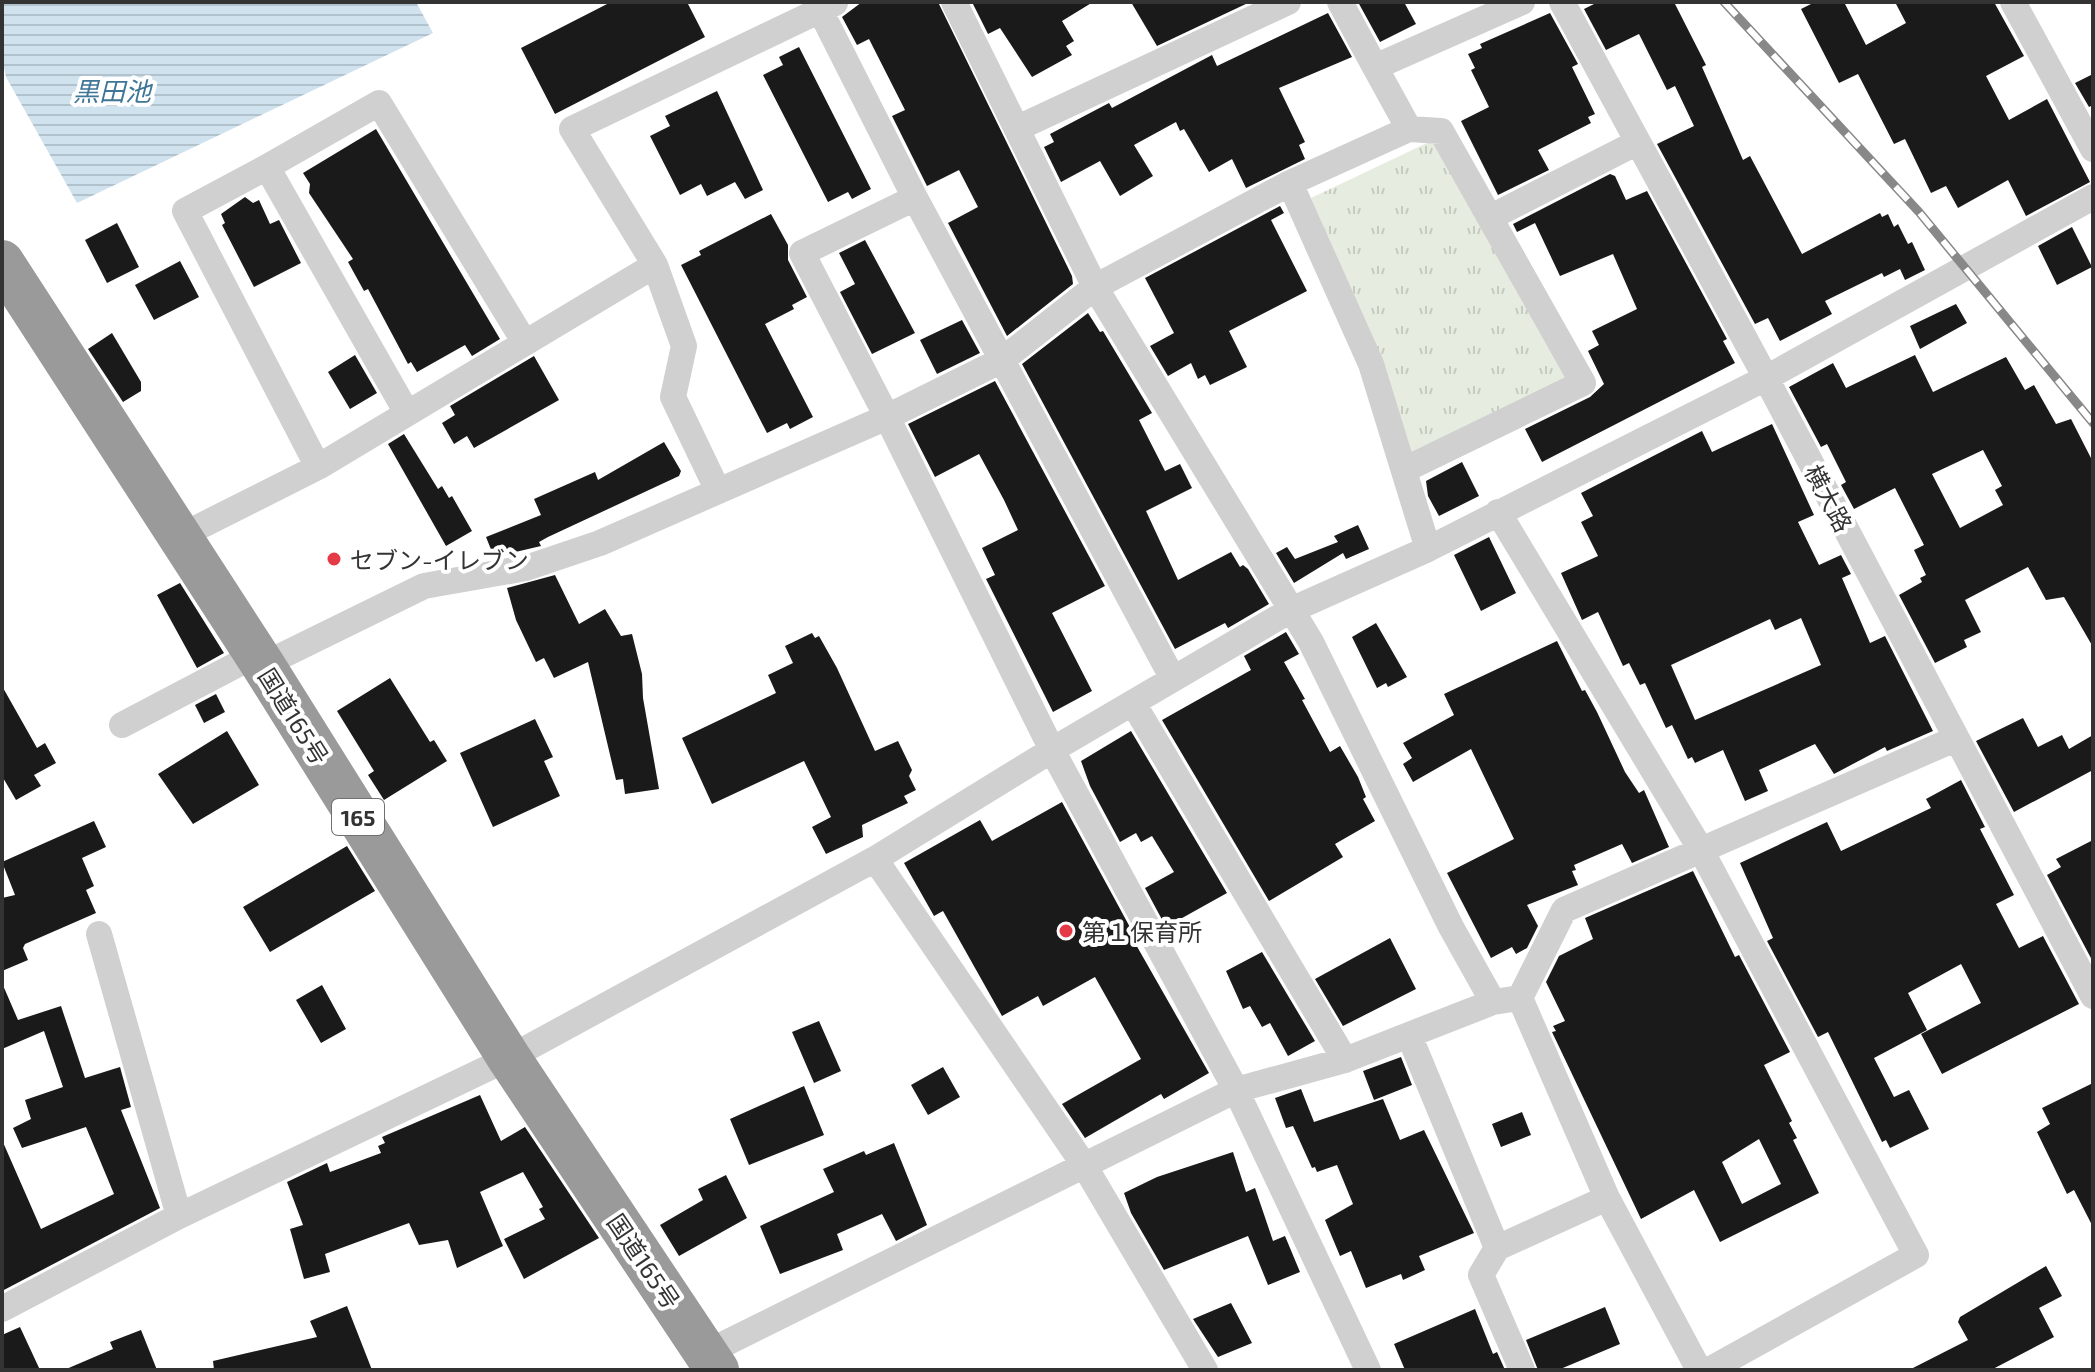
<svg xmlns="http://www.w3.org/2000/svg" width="2095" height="1372" viewBox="0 0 2095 1372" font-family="'Exo 2','Noto Sans JP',sans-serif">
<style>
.park{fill:url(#park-tufts)}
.water{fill:url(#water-rules)}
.building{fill:#1a1a1a;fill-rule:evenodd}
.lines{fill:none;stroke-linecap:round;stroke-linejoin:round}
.street{stroke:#d0d0d0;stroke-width:26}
.highway{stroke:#9a9a9a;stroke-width:44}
.rail-casing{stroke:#888;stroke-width:9}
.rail{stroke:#fff;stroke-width:6;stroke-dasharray:18;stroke-linecap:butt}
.poi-dot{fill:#e63946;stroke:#fff;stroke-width:3}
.labels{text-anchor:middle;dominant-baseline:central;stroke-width:8;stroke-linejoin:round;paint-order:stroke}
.shield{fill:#fff;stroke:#707070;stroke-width:2}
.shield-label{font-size:22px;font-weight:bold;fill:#333}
.street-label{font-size:24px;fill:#333;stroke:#fff}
.poi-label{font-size:24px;fill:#333;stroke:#fff;text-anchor:start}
.water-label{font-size:26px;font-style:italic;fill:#3f7597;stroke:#fff}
</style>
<defs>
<pattern id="park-tufts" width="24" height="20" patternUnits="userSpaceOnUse" patternTransform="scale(2)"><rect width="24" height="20" fill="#e6ecdf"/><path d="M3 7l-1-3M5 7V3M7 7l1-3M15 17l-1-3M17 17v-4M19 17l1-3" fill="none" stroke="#c6cbc0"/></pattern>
<pattern id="water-rules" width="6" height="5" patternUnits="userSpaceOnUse" patternTransform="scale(2)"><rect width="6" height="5" fill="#cfe2ee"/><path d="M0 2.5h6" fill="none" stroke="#b2c2cd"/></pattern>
</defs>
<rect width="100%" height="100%" fill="#fff"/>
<path class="park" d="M1429,142L1438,145L1569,379L1413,456L1373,337L1311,198Z"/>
<path class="water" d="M2,2H416L433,33L77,203L6,77L2,58Z"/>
<path class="building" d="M611,2H687L705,37L555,114L521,48Z
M862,2H938L1072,276L1073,284L1007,336L948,223L978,207L959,170L927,186L892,116L905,110L869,39L857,45L842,17Z
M972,2H1093L1062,21L1074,41L1066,46L1072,55L1032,77L1000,28L988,34Z
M1131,2H1250L1157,46Z
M1358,2H1404L1416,24L1380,42Z
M1598,2H1674L1706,65L1702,67L1743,160L1750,156L1802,254L1880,213L1882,217L1888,214L1894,227L1898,224L1908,244L1912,242L1925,270L1905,280L1900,269L1884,277L1882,273L1825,301L1832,314L1780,341L1768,318L1755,324L1657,144L1694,126L1675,86L1667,90L1639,34L1606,50L1584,9Z
M1815,2H1844L1866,45L1906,23L1895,2H1994L2024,56L1986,76L2009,120L2047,99L2090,182L2026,216L2008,180L1958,208L1946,186L1931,193L1905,139L1894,144L1858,74L1839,83L1801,9Z
M1328,13L1352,57L1279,88L1305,142L1299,145L1305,159L1246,188L1232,159L1209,172L1184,129L1180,131L1176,122L1134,145L1153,176L1120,196L1100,161L1061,182L1044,147L1054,142L1050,134L1109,103L1112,108L1212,55L1217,66Z
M1550,13L1578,64L1572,67L1595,114L1588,117L1591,123L1538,150L1549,170L1498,195L1461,121L1489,107L1471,70L1475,68L1468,54L1482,48L1480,44Z
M799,47L871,189L852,199L848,192L828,202L763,75L783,65L779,57Z
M2093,74V105L2089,107L2075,83Z
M717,91L763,190L745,199L735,182L707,196L701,184L680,195L650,136L670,126L665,116Z
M376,129L500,339L472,356L465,345L417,372L411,362L408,364L368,289L364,291L348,262L353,259L309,193L310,184L303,173Z
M1610,174L1615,176L1626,200L1647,191L1727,339L1723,341L1735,363L1542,462L1525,429L1590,397L1604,384L1588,351L1599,345L1592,331L1637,309L1613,254L1560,276L1535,223L1517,232L1513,224Z
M245,197L253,203L259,200L270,224L279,220L301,263L254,287L222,225L225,223L221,214Z
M1280,206L1284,213L1271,220L1307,291L1229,331L1247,367L1210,385L1205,375L1198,379L1191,363L1168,376L1150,346L1174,333L1145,278Z
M771,214L788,245V260L807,297L792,305L794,309L765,324L813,417L790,429L787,423L767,433L681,265L701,255L699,251Z
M117,223L139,267L107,283L85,240Z
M2072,227L2092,267L2057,285L2038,246Z
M865,240L915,333L872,354L840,292L855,284L839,253Z
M180,261L199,297L154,320L135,285Z
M1956,304L1967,323L1920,349L1910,326Z
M1088,313L1100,332L1103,331L1152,413L1139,420L1165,471L1180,464L1192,488L1146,511L1178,580L1231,552L1240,567L1243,565L1248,569L1269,604L1228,628L1225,623L1175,649L1022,364Z
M962,320L980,353L937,374L920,340Z
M112,333L141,382V391L123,402L88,349Z
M355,355L377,393L350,409L328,372Z
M1915,355L1933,392L2006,357L2025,390L2034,385L2056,424L2071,419L2093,462V647L2064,597L2046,600L2028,567L1965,600L1981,632L1964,640L1967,647L1935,663L1899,595L1922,582L1920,578L1926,575L1914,550L1924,545L1895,488L1854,509L1841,485L1846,482L1827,444L1821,447L1789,387L1833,363L1846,388ZM1983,450L2002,486L1995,490L2003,505L1960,528L1932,474Z
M534,356L559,400L474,448L467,436L454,444L442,423L455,415L450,406Z
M995,381L1105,586L1052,613L1092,691L1053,712L986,579L995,575L982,548L1018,530L1004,500L979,454L935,477L908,424Z
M1772,424L1814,515L1798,522L1819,565L1841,555L1851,574L1842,578L1870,643L1885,636L1933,731L1887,751L1885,747L1834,774L1815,744L1759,770L1768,791L1745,801L1723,750L1695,763L1692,757L1688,759L1672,725L1666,728L1645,683L1640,685L1629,663L1623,666L1598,612L1582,620L1561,573L1598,556L1581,522L1593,516L1581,493L1702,431L1712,452ZM1801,618L1821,665L1695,720L1671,665L1770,619L1775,630Z
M404,434L438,489L442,486L449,498L452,496L472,531L446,546L388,444Z
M664,442L681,471L679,476L548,537L539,542L541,546L494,557L486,537L541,515L534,499L595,472L598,480Z
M1462,462L1479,496L1439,516L1428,496L1426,481Z
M1358,525L1369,549L1346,559L1343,553L1294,583L1276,553L1287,547L1295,559L1338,542L1334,536Z
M1489,537L1516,593L1481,611L1454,555Z
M555,575L579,624L605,609L621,636L632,634L642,674L643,698L659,789L625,794L623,779L616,780L588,662L554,678L544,658L536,662L516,620L507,588Z
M180,583L224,653L197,668L157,595Z
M1376,623L1407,677L1388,687L1386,683L1377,688L1352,637Z
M1286,632L1299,654L1284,662L1305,699L1302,700L1330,752L1340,746L1358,777L1366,797L1363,799L1375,821L1335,844L1343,857L1269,901L1162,720L1251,670L1244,656Z
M812,633L815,638L819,636L837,668L875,751L898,741L912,770L909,776L916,790L904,796L908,803L862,825L863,837L826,854L812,827L831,817L804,761L712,804L682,738L776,693L768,675L793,663L785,646Z
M1557,641L1582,691L1585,690L1597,712L1625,772L1639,793L1644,790L1669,847L1632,863L1622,844L1574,865L1576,870L1572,871L1578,885L1527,905L1538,926L1527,948L1516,954L1512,947L1491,958L1447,873L1514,839L1471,749L1413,782L1403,764L1412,758L1403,743L1454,715L1444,694Z
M390,678L430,742L434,740L447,761L384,800L368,775L374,771L337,711Z
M2,686L37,748L45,743L56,763L34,775L41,786L16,800L2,776Z
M216,694L225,712L204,723L195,705Z
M2023,718L2038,747L2062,735L2069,749L2093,735V770L2014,812L1976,741Z
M535,719L553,757L544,761L560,796L493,827L460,753Z
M227,731L259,785L193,824L158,774Z
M1131,731L1227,893L1166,927L1145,888L1174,872L1152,836L1141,842L1136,833L1120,842L1090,786L1081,761Z
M1961,780L1985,827L1980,829L2014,895L1996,904L2019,948L2043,936L2079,1004L1942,1074L1921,1034L1981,1003L1961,964L1908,993L1927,1030L1874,1058L1894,1097L1909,1090L1929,1129L1890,1148L1886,1140L1882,1142L1828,1032L1818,1037L1767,941L1773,938L1740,863L1827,822L1841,851L1931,808L1926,799Z
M1062,802L1138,942L1135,943L1209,1073L1164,1099L1161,1094L1085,1138L1062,1104L1141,1059L1095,977L1043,1006L1038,996L1002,1016L943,911L934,916L904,863L980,820L992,841Z
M94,821L106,847L82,858L94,886L86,890L96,913L25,944L23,948L28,960L2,971V898L15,895L2,862Z
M2093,840V962L2047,875L2061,867L2056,859Z
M347,846L375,891L270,952L243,907Z
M1693,871L1735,957L1739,955L1790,1052L1764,1065L1792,1121L1789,1123L1797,1138L1793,1140L1819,1193L1720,1242L1694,1190L1641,1219L1552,1032L1556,1031L1553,1026L1565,1021L1546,982L1559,956L1593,939L1585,918ZM1759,1139L1781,1184L1742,1204L1722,1162Z
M1390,938L1416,989L1343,1026L1315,979Z
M1262,952L1315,1041L1288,1056L1270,1023L1262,1027L1250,1006L1243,1009L1226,971Z
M2,983L18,1020L61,1006L85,1078L120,1067L131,1107L121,1110L160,1208L2,1291V1140L41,1229L114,1194L86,1127L22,1148L13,1128L31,1119L25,1100L63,1087L44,1031L2,1049Z
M322,985L346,1029L321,1043L296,1000Z
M819,1021L841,1071L814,1083L792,1032Z
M1401,1057L1412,1085L1374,1100L1363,1071Z
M943,1067L960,1097L928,1115L911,1085Z
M2093,1083V1227L2074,1190L2067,1194L2037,1132L2050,1124L2042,1108Z
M804,1086L824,1135L749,1165L730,1119Z
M1301,1089L1314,1122L1383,1099L1400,1140L1424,1130L1474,1233L1419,1256L1425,1270L1403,1280L1401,1274L1366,1288L1351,1251L1340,1256L1325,1220L1353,1204L1337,1165L1317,1172L1315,1167L1312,1168L1293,1126L1286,1128L1275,1098Z
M480,1095L501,1141L525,1127L599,1238L524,1279L504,1239L545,1219L539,1209L543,1207L523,1172L480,1192L503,1246L457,1268L448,1240L419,1245L409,1223L325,1254L330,1272L304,1279L290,1229L303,1225L287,1182L327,1163L330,1172L381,1153L378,1146L385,1143L382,1137Z
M1522,1112L1531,1135L1501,1147L1492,1124Z
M894,1143L927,1225L896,1241L882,1214L837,1234L843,1250L780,1274L760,1226L834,1192L823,1169L864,1151L866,1155Z
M1233,1152L1246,1192L1255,1188L1273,1241L1285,1236L1300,1272L1268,1285L1248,1236L1164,1270L1131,1213L1124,1193L1157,1177Z
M726,1175L747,1218L679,1256L660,1225L703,1200L698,1189Z
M2046,1266L2062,1296L2039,1308L2054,1337L1991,1370H1909L1968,1340L1958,1322L1960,1317Z
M1231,1303L1252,1343L1218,1357L1193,1319Z
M347,1306L372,1370H214L213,1361L317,1337L310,1321Z
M1605,1307L1620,1344L1558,1370H1538L1526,1340Z
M1475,1309L1493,1354L1497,1352L1505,1370H1405L1394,1344Z
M20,1327L40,1370H2V1335Z
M141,1330L157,1370H64L113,1349L110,1342Z"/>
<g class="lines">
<path class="street" d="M954,2L1095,287L1311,642L1451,927L1493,1002
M1340,2L1375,67
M1562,2L1766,378L2093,996
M2013,2L2093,149
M820,10L915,198L1173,679
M1018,128L1288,2
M267,167L379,103L525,343
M1290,183L1371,364L1428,549
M915,198L802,253L887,417L1002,360L1095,287L1290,183L1409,129L1375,67L1522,2
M1491,217L1636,143
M318,467L185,211L267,167L407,413
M1406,469L1583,383L1441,131L1409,129
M718,491L673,397L684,346L655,265L572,129L835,3
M1498,512L1701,850L1916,1255L1709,1370
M179,537L318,467L655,265
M263,665L424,586L526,568L600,543L887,417L1052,750L1236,1090L1368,1370
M1133,703L1345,1060
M122,725L255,655
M875,859L1084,1165L1205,1370
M99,934L179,1216
M1520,998L1564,910L1955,739
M1520,998L1607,1198L1699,1370
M1409,1035L1497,1248L1607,1198
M1497,1248L1481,1275L1522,1370
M2,1309L179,1216L509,1058L875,859L1052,750L1291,610L1428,549L1766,378L2093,197
M706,1353L1236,1090L1345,1060L1493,1002L1520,998"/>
<path class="highway" d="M2,262L263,665L509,1058L717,1370"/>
<defs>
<path id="rail" d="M1724,2L1919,212L2093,423"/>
</defs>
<use href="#rail" class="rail-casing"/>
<use href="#rail" class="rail"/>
</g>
<g class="poi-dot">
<circle cx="334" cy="559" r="8"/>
<circle cx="1066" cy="931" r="8"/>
</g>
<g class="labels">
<rect class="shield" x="332" y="799" width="52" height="36" rx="6"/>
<g class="shield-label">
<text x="358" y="817">165</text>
</g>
<g class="street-label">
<text transform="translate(1829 498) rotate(62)">横大路</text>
<text transform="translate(294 716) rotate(58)">国道165号</text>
<text transform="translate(644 1261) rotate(56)">国道165号</text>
</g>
<g class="poi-label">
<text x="350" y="559">セブン-イレブン</text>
<text x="1082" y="931">第１保育所</text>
</g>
<g class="water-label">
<text x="112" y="90">黒田池</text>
</g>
</g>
<rect width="2095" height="1372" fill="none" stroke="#333333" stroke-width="8"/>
</svg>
